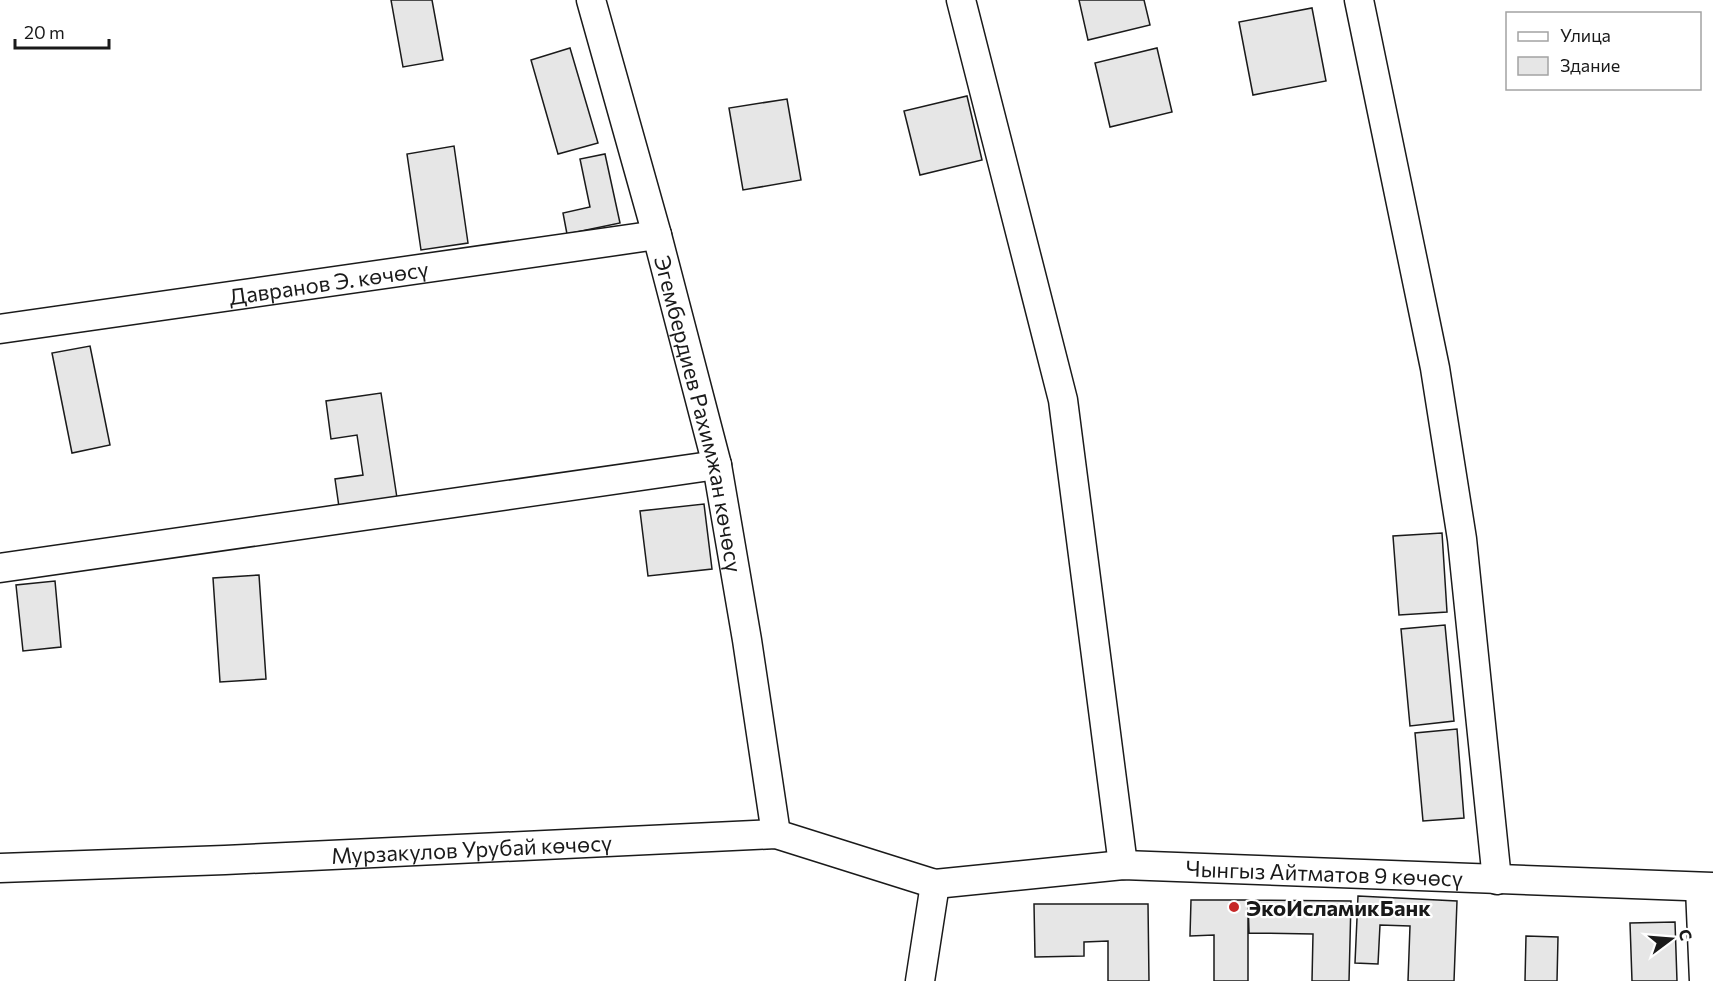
<svg xmlns="http://www.w3.org/2000/svg" width="1713" height="981" viewBox="0 0 1713 981" font-family="Commissioner,sans-serif">
<style>
.building{fill:#e6e6e6;stroke:#1a1a1a;stroke-width:1.5}
.lines{fill:none;stroke-linecap:round;stroke-linejoin:round}
.street-casing{stroke:#1a1a1a;stroke-width:31}
.street{stroke:#fff;stroke-width:28}
.poi-dot{fill:#c62828;stroke:#fff;stroke-width:2}
.labels{text-anchor:middle;dominant-baseline:central;stroke-width:4.5;stroke-linejoin:round;paint-order:stroke}
.street-label{font-size:22px;fill:#1a1a1a;stroke:#fff}
.poi-label{font-size:22px;font-weight:bold;fill:#1a1a1a;stroke:#fff;text-anchor:start}
</style>
<rect width="100%" height="100%" fill="#fff"/>
<path class="building" d="M391,0H432L443,60L403,67Z
M1079,0H1144L1150,25L1088,40Z
M1312,8L1326,81L1253,95L1239,22Z
M570,48L598,143L558,154L531,60Z
M1157,48L1172,112L1110,127L1095,63Z
M967,96L982,160L920,175L904,111Z
M787,99L801,180L743,190L729,108Z
M454,146L468,243L421,250L407,154Z
M605,154L620,223L567,234L563,213L590,207L580,159Z
M90,346L110,445L72,453L52,353Z
M381,393L397,498L339,507L335,479L363,475L357,435L331,439L326,401Z
M704,504L712,569L648,576L640,511Z
M1442,533L1447,612L1399,615L1393,536Z
M259,575L266,679L220,682L213,578Z
M55,581L61,647L23,651L16,585Z
M1445,625L1454,721L1410,726L1401,629Z
M1457,729L1464,818L1423,821L1415,733Z
M1358,896L1457,901L1454,981H1408L1410,926L1380,925L1378,964L1355,963Z
M1191,900H1248V981H1214V935L1190,936Z
M1248,900L1351,901L1349,981H1312L1313,934L1249,933Z
M1034,904H1148L1149,981H1108V941L1084,942V956L1035,957Z
M1675,922L1677,981H1632L1630,923Z
M1526,936L1558,937L1557,981H1525Z"/>
<g class="lines">
<defs>
<g id="street">
<path id="s1" d="M591,0L657,235L717,465L747,640L776,834"/>
<path d="M961,0L1063,400L1123,865"/>
<path d="M1359,0L1435,368L1462,539L1497,880"/>
<path id="s2" d="M0,329L657,235"/>
<path d="M0,568L717,465"/>
<path id="s3" d="M0,868L225,860L776,834L935,884L1123,865L1713,887"/>
<path d="M1700,888L1704,981"/>
<path d="M920,981L935,884"/>
</g>
</defs>
<use href="#street" class="street-casing"/>
<use href="#street" class="street"/>
</g>
<circle class="poi-dot" cx="1234" cy="907" r="6"/>
<g class="labels">
<g class="street-label">
<text stroke="none"><textPath href="#s2" startOffset="332">Давранов Э. көчөсү</textPath></text>
<text stroke="none"><textPath href="#s1" startOffset="428">Эгембердиев Рахимжан көчөсү</textPath></text>
<text stroke="none"><textPath href="#s3" startOffset="472">Мурзакулов Урубай көчөсү</textPath></text>
<text stroke="none"><textPath href="#s3" startOffset="1334">Чынгыз Айтматов 9 көчөсү</textPath></text>
</g>
<g class="poi-label">
<text x="1246" y="907">ЭкоИсламикБанк</text>
</g>
</g>
<rect x="1506" y="12" width="195" height="78" fill="#ffffff" stroke="#a3a3a3" stroke-width="1.5"/>
<rect x="1518" y="32" width="30" height="9" fill="#ffffff" stroke="#a3a3a3" stroke-width="1.5"/>
<text x="1560" y="42" font-size="18" fill="#1a1a1a">Улица</text>
<rect x="1518" y="57" width="30" height="18" fill="#e6e6e6" stroke="#a3a3a3" stroke-width="1.5"/>
<text x="1560" y="72" font-size="18" fill="#1a1a1a">Здание</text>
<g transform="translate(1671 939) rotate(74)" stroke="#ffffff" stroke-width="4.5" paint-order="stroke">
<path d="M0-4.5L10 22L0 15L-10 22Z" fill="#1a1a1a"/>
<text y="-9" font-size="16" font-weight="bold" text-anchor="middle" fill="#1a1a1a">С</text>
</g>
<path d="M15 39v9h94v-9" fill="none" stroke="#1a1a1a" stroke-width="3"/>
<text x="24" y="39" font-size="18" fill="#1a1a1a" stroke="#ffffff" stroke-width="4.5" paint-order="stroke">20 m</text>
</svg>
